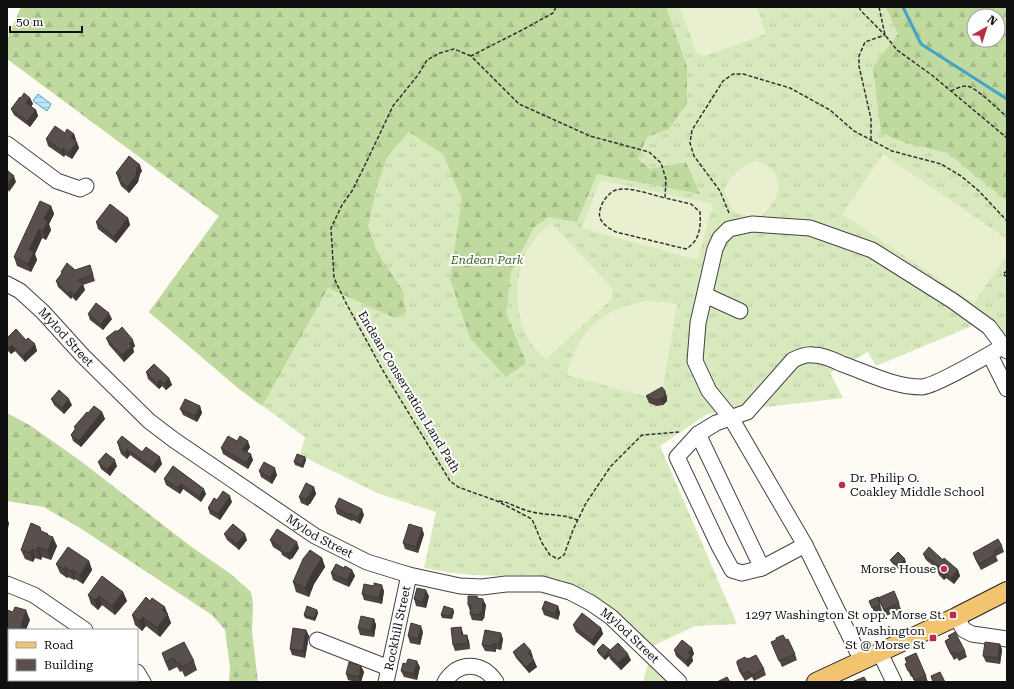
<svg xmlns="http://www.w3.org/2000/svg" width="1014" height="689" viewBox="0 0 1014 689" font-family="'Roboto Serif',serif">
<style>
.grass{fill:url(#grass-tufts);fill-rule:evenodd}
.forest{fill:url(#forest-firs);fill-rule:evenodd}
.pitch{fill:#e9f0d0}
.water{fill:url(#water-rules);stroke:#45a3c8}
.lines{fill:none;stroke-linecap:round;stroke-linejoin:round}
.stream{stroke:#45a3c8;stroke-width:3}
.minor-casing{stroke:#434343;stroke-width:17}
.major-casing{stroke:#212121;stroke-width:20}
.path{stroke:#323232;stroke-width:1.5;stroke-dasharray:4 2;stroke-linecap:butt}
.minor{stroke:#fff;stroke-width:15}
.major{stroke:#f2c470;stroke-width:18}
.wall{fill:#4d4542}
.shaded-wall{fill:#3e3836}
.building{fill:#59504d;stroke:#3e3836}
.poi-dot{fill:#bc2d44;stroke:#fff;stroke-width:1.5}
.labels{text-anchor:middle;dominant-baseline:central;stroke-width:4;stroke-linejoin:round;paint-order:stroke}
.park-label{font-size:12px;font-style:italic;fill:#386722;stroke:#fff}
.street-label{font-size:12px;fill:#101010;stroke:#fff}
.poi-label{font-size:12px;fill:#101010;stroke:#fff;text-anchor:end}
</style>
<defs>
<pattern id="grass-tufts" width="24" height="20" patternUnits="userSpaceOnUse"><rect width="24" height="20" fill="#d9e9be"/><path d="M3 7l-1-3M5 7V3M7 7l1-3M15 17l-1-3M17 17v-4M19 17l1-3" fill="none" stroke="#b9c7a2"/></pattern>
<pattern id="forest-firs" width="22" height="20" patternUnits="userSpaceOnUse"><rect width="22" height="20" fill="#bfd99e"/><path d="M5 1l3.5 6h-7zM16 11l3.5 6h-7z" fill="#a3b987"/></pattern>
<pattern id="water-rules" width="6" height="5" patternUnits="userSpaceOnUse"><rect width="6" height="5" fill="#bbe5f4"/><path d="M0 2.5h6" fill="none" stroke="#a0c3d0"/></pattern>
</defs>
<rect width="100%" height="100%" fill="#fefbf4"/>
<path class="grass" d="M21,7H1007V340L991,318L876,366L868,352L830,373L843,398L707,414L660,446L737,624L695,626L653,646C625,618 597,590 557,579C530,572 502,577 475,575C458,574 441,571 424,568L436,512L389,497L375,492L300,455L305,437L238,388L149,312L219,216L149,163L7,40ZM974,16H998V40H974Z
M649,662L670,682H643L648,664Z"/>
<path class="forest" d="M21,7H666L687,67V103L669,129L647,137L638,159L650,169L686,162L700,194L597,174L577,222L549,217L534,227L511,272L506,313L526,363L506,377L470,338L450,279L462,199L443,154L409,132L388,155L377,186L368,226L378,254L402,289L406,312L395,318L328,288L262,406L238,388L149,312L219,216L7,59V40Z
M886,7H1007V201L948,153L906,143L881,133L873,67L898,34ZM974,16H998V40H974Z
M7,413L31,426L82,462L189,545L232,575L251,592L253,604L252,632L258,682H229L230,667L225,630L212,615L80,528L44,507L7,501Z"/>
<path class="pitch" d="M680,7H757L766,34L704,56L696,52Z
M883,154L1007,239V254L974,303L842,214Z
M755,161C773,164 784,181 776,198C772,205 765,212 760,218L738,214L732,210L724,189C734,175 737,167 755,161Z
M600,180L713,204L698,260L582,228Z
M552,224L613,289L612,299L546,359C506,330 508,248 552,224Z
M647,301L667,302L677,304L662,394L655,399L567,375C576,333 603,307 647,301Z"/>
<path class="water" d="M38,94L51,104L47,111L33,101Z"/>
<g class="lines">
<path class="stream" d="M903,7L921,44L1007,99"/>
<defs>
<g id="minor">
<path d="M7,144L57,181L80,189L86,186"/>
<path id="s1" d="M7,284L20,291L43,312L83,356L149,421L174,440L315,536L367,562L409,575L460,586L482,587L506,584H542L570,592L591,603L611,617L679,682"/>
<path d="M705,295L740,311"/>
<path d="M990,355L1007,389"/>
<path d="M698,434L677,457L719,546L732,570L742,573L762,568"/>
<path d="M805,545L762,568L698,434L716,423L747,412L793,360C799,357 806,354 813,355C823,355 834,360 842,364C868,373 894,387 922,387C936,386 990,354 1004,346"/>
<path d="M7,584L34,595L85,630"/>
<path d="M956,617L964,630L972,634L1007,639"/>
<path d="M317,640L389,668"/>
<path d="M880,653L894,682"/>
<path d="M862,661L805,545L731,418L709,391L695,361L698,323L715,249L720,238L729,229L752,224L810,228L872,250L953,301L989,327L1007,351"/>
<path d="M137,672L143,682"/>
<path id="s2" d="M386,682L409,575"/>
<path d="M445,682C458,661 482,661 496,682"/>
</g>
<path id="major" d="M816,682L956,617L1007,591"/>
</defs>
<use href="#minor" class="minor-casing"/>
<use href="#major" class="major-casing"/>
<path class="path" d="M556,7L553,13L524,29L471,56L519,104L590,136L649,152L661,163L666,179L665,198L691,204L700,212C701,226 700,241 686,249L616,232C610,229 603,225 600,218C597,208 607,193 616,190C629,186 652,195 665,198
M859,7L861,11L885,35L865,42L859,56V66L871,119V140
M879,7L885,35L897,50L933,76L1007,138
M471,56L454,49L440,53L427,60L418,75L393,106L364,167L352,191L342,205L331,228L334,278L345,301L382,369L450,481L458,487L497,501L532,519L542,543L550,555L558,559L564,555L573,530L586,503L611,466L642,435L679,432
M951,91C955,89 961,86 966,86C974,85 1000,111 1007,117
M729,213L720,191L694,156L690,143L692,130L723,81L733,74H743L790,88L830,110L854,131L892,151L941,164L961,176L979,191L1007,221
M1007,271L1003,274L1007,277
M499,501C509,502 515,507 525,510C542,516 561,513 577,520"/>
<use href="#minor" class="minor"/>
<use href="#major" class="major"/>
</g>
<path class="wall" d="M21,98H30L33,104L31,106L36,110L38,116L30,127L14,115L11,109Z
M65,133L74,134L76,140L75,141L79,148L72,159L65,155L64,157L48,146L46,139Z
M142,171L140,174L138,182L129,193L121,186L116,173Z
M51,206L54,214L49,224L51,230L46,240L42,238L35,254L37,260L31,272L17,266L14,257Z
M128,218L130,225L116,243L98,229L96,222Z
M75,270L92,271L95,281L83,285L85,290L76,301L72,297L71,299L58,287L56,281L62,274L61,272Z
M88,314L112,319L103,330L90,320Z
M118,331L135,346L133,348L134,352L124,362L109,345L106,338Z
M7,338L26,340L35,344L37,351L25,362L15,351L11,354L7,350Z
M146,372L169,378L172,385L166,390L162,386L159,389L148,379Z
M646,396L667,397V401L663,405L657,406L649,403Z
M51,399L72,405L64,414L54,405Z
M200,406L202,413L197,422L183,415L180,409Z
M102,412L105,419L81,447L73,441L71,435L75,429L74,427L88,413Z
M237,441L250,447L247,452L253,460L248,469L223,454L221,448Z
M117,442L142,452L162,464L155,473L130,455L127,459L121,454Z
M305,457L306,460L303,468L295,465L294,462Z
M98,462L117,466L110,476L101,469Z
M173,466L206,494L201,502L183,489L180,494L166,485L164,479Z
M259,471L277,475L272,484L261,477Z
M314,487L316,494L310,504H309L308,506L301,503L299,497Z
M217,500L232,502L220,520L210,514L208,508Z
M335,507L364,515L360,524L353,520L352,521L337,514Z
M42,531L48,535L57,546L51,560L42,557L41,560L35,558L33,562L25,559L21,550Z
M224,534L247,540L239,550L227,540Z
M424,534L418,553L405,549L403,543Z
M270,540L299,548L292,559L291,558L290,560L282,555L281,552L273,547Z
M1002,546L1004,552L996,556L998,561L981,570L975,559L973,553Z
M923,554L943,560L958,570L960,576L954,584L946,578L944,580L939,575L937,569L926,560Z
M322,558L325,567L314,584L309,597L296,592L293,582Z
M890,560L906,562L899,569L892,563Z
M89,561L92,570L83,584L75,579L74,580L68,577L67,578L60,573L56,564Z
M344,568L352,570L355,576L349,587L333,580L331,573Z
M374,586L384,591L382,604L364,600L362,594Z
M123,592L127,601L115,615L102,605L98,610L91,604L88,595Z
M429,596L426,608L416,606L414,599Z
M477,596L478,598L486,605L484,619H483L482,621L472,620L470,614V611L468,605Z
M878,597L882,611L875,614L869,601Z
M878,598L899,603L901,610L886,616Z
M558,606L560,613L558,620L544,615L542,609Z
M453,609L454,612L452,619L442,618L441,615Z
M7,610L30,620L9,630V641L7,640Z
M317,610L318,613L315,621L305,618L304,615Z
M167,613L171,623L160,637L146,626L142,631L135,625L132,615Z
M374,619L376,625L374,637L360,635L358,628Z
M573,625L601,628L603,634L594,646L576,632Z
M461,627L463,635L469,641L470,649L455,651L453,645Z
M306,630L309,636L305,658L292,655L290,649Z
M423,632L420,645L410,643L408,636Z
M503,639L501,650L496,649V652L485,651L482,645Z
M786,640L795,654L797,660L782,667L771,642Z
M945,641L965,651L967,657L959,661L957,658L954,660L947,647Z
M1000,644L1002,650L1000,664L986,662L983,656Z
M692,648L694,654L692,657L693,661L688,667L676,656L674,650Z
M597,650H610L631,660L621,670L610,659L609,656L605,660L598,653Z
M513,652L533,657L532,658L537,667L529,673L516,658Z
M162,653L194,661L197,670L185,677L182,671L180,672L177,667L169,671L165,662Z
M746,659H748L764,669L766,675L754,681L752,677L745,681L739,671L737,664Z
M907,663L926,676L928,682H915L912,676L911,677L908,670Z
M406,664L420,667L417,680L404,677L401,671Z
M361,666L364,672L361,682H356L348,680L346,674Z
M86,680H114V682H87Z"/>
<path class="shaded-wall" d="M30,98L33,104L29,109L26,103Z
M36,110L38,116L30,127L27,121Z
M74,134L76,140L73,144L71,137Z
M77,142L79,148L72,159L69,153Z
M63,148L65,155L64,157L62,151Z
M140,165L142,171L140,174L138,182L129,193L127,187L137,167Z
M14,176L16,182L9,192L7,187V185Z
M51,206L54,214L49,224L51,230L46,240L43,231L44,219Z
M128,218L130,225L116,243L114,237Z
M39,229L42,238L35,254L37,260L31,272L28,264L29,250Z
M83,284L85,290L76,301L74,295Z
M70,291L72,297L71,299L68,293Z
M109,313L112,319L103,330L101,324Z
M133,340L135,346L133,348L134,352L124,362L122,355L129,343Z
M35,344L37,351L25,362L23,356Z
M12,345L15,351L11,354L9,348Z
M169,378L172,385L166,390L164,384Z
M160,380L162,386L159,389L157,383Z
M665,391L667,397V401L663,405L661,399Z
M69,399L72,405L64,414L62,408Z
M200,406L202,413L197,422L195,416Z
M102,412L105,419L81,447L79,441Z
M248,441L250,447L245,456L242,450Z
M127,449L130,455L127,459L125,453Z
M251,454L253,460L248,469L246,463Z
M160,457L162,464L155,473L152,467Z
M305,457L306,460L303,468L302,465Z
M115,460L117,466L110,476L107,470Z
M275,468L277,475L272,484L270,478Z
M181,484L183,489L180,494L178,488Z
M314,487L316,494L310,504L308,498Z
M204,489L206,494L201,502L199,497Z
M230,496L232,502L220,520L218,514Z
M307,497L309,504L308,506L306,500Z
M362,509L364,515L360,524L358,518Z
M7,518L9,523L7,534Z
M422,528L424,534L418,553L416,547Z
M48,534L51,543L53,537L57,546L51,560L48,551Z
M245,534L247,540L239,550L237,544Z
M297,542L299,548L292,559L290,553Z
M38,547L42,557L41,560L37,551Z
M32,549L35,558L33,562L30,553Z
M288,552L291,558L290,560L287,554Z
M322,558L325,567L314,584L309,597L305,588L311,575Z
M905,559L906,562L899,569L898,566Z
M89,561L92,570L83,584L80,575Z
M65,567L68,577L67,578L64,569Z
M72,569L75,579L74,580L71,571Z
M352,570L355,576L349,587L347,580Z
M958,570L960,576L954,584L951,578Z
M944,572L946,578L944,580L942,574Z
M382,585L384,591L382,604L379,598Z
M426,590L429,596L426,608L423,602Z
M123,592L127,601L115,615L112,606Z
M99,596L102,605L98,610L95,600Z
M483,599L486,605L484,619L482,613Z
M558,606L560,613L558,620L555,614Z
M165,607L171,623L160,637L157,628L162,610Z
M453,609L454,612L452,619L451,616Z
M26,610L30,620L26,630H20Z
M317,610L318,613L315,621L314,618Z
M480,612L483,619L482,621L480,615Z
M143,617L146,626L142,631L139,621Z
M374,619L376,625L374,637L371,631Z
M421,626L423,632L420,645L418,639Z
M461,627L463,633L464,641L462,635Z
M601,628L603,634L594,646L592,640Z
M306,630L309,636L305,658L303,651Z
M501,633L503,639L501,650L499,644Z
M467,635L469,641L470,649L468,643Z
M494,643L496,649V652L493,646Z
M1000,644L1002,650L1000,664L998,658Z
M692,648L694,654L692,657L693,661L688,667L686,661L688,653Z
M531,651L533,657L531,659L528,653Z
M608,652L609,656L605,660L604,657Z
M628,654L631,660L621,670L618,663Z
M534,660L537,667L529,673L526,667Z
M417,661L420,667L417,680L414,674Z
M361,666L364,672L361,682H360L359,677Z"/>
<path class="building" d="M24,93L30,98L26,103L36,110L27,121L11,109L20,97L21,98Z
M55,126L65,133L67,129L74,134L71,137L77,142L69,153L63,148L62,151L46,139Z
M129,156L140,165L137,167L136,176L127,187L119,180L121,177L116,173Z
M7,170L14,176L7,185Z
M40,201L51,206L44,219L48,221L43,231L39,229L29,250L34,252L28,264L14,257Z
M110,204L128,218L114,237L96,222Z
M67,263L75,270L90,265L93,275L78,280L83,284L74,295L70,291L68,293L56,281L62,273L61,272Z
M96,303L109,313L101,324L88,314Z
M122,327L133,340L129,343L132,346L122,355L106,338L115,331H118Z
M16,329L26,340L28,338L35,344L23,356L12,345L9,348L7,346V338Z
M154,364L169,378L164,384L160,380L157,383L146,372Z
M662,387L665,391V395L661,399L655,400L646,396Z
M59,390L69,399L62,408L51,399Z
M185,399L200,406L195,416L180,409Z
M94,406L102,412L79,441L71,435L76,428L74,427L87,412L88,413Z
M122,436L142,452L146,447L160,457L152,467L127,449L125,453L119,448L121,446L117,442Z
M228,436L237,441L240,436L248,441L242,450L251,454L246,463L221,448Z
M106,453L115,460L107,470L98,462Z
M297,454L305,457L302,465L294,462Z
M264,462L275,468L270,478L259,471Z
M173,466L204,489L199,497L181,484L178,488L164,479Z
M306,483L314,487L308,498L307,497L306,500L299,497Z
M223,491L230,496L218,514L208,508L214,498L217,500Z
M339,498L362,509L358,518L351,514L350,515L335,507Z
M31,523L40,527L41,531L48,534L47,535L53,537L48,551L38,547L37,551L32,549L30,553L21,550Z
M233,524L245,534L237,544L224,534Z
M409,524L422,528L416,547L403,543Z
M277,529L297,542L290,553L288,552L287,554L279,549L281,547L270,540Z
M998,539L1002,546L994,551L996,554L979,564L973,553Z
M68,547L89,561L80,575L72,569L71,571L65,567L64,569L56,564Z
M929,547L943,560L944,558L958,570L951,578L944,572L942,574L937,569L939,566L923,554Z
M310,550L322,558L311,575L305,588L293,582L303,559Z
M898,552L905,559L898,566L890,560Z
M336,564L344,568L345,566L352,570L347,580L331,573Z
M102,576L123,592L112,606L99,596L95,600L88,595Z
M374,583L382,585L379,598L362,594L364,584L374,586Z
M417,588L426,590L423,602L414,599Z
M894,591L899,603L884,610L878,598Z
M468,596H477V598L483,599L482,613L480,612V615L470,614L471,605H468Z
M146,597L150,601L152,598L165,607L162,610L168,614L157,628L143,617L139,621L132,615Z
M878,597L880,605L872,608L869,601Z
M545,601L558,606L555,614L542,609Z
M307,606L317,610L314,618L304,615Z
M444,606L453,609L451,616L441,615Z
M15,607L26,610L20,630H9V633L7,632V610L13,612Z
M582,613L601,628L592,640L573,625Z
M361,616L374,619L371,631L358,628Z
M411,623L421,626L418,639L408,636Z
M461,627L462,635H467L468,643L453,645L451,628Z
M293,628L306,630L303,651L290,649Z
M485,630L501,633L499,644L494,643L493,646L482,645Z
M955,632L965,651L956,655L955,652L951,654L945,641L950,638L948,636Z
M783,635L786,640L788,639L795,654L779,661L771,642L776,640V638Z
M682,640L692,648L688,653L691,655L686,661L674,650Z
M184,642L194,661L181,667L179,662L176,663L174,658L166,662L162,653Z
M985,642L1000,644L998,658L983,656Z
M524,643L531,651L528,653L534,660L526,667L513,652Z
M618,643L628,654L618,663L608,652Z
M603,644L610,650L604,657L597,650Z
M916,653L926,676L914,680L910,670L908,671L905,664L907,663L905,658Z
M756,655L764,669L752,675L749,671L743,674L737,664V661L745,657L746,659L748,658V659Z
M408,659L417,661L414,674L401,671L403,663L406,664Z
M349,662L361,666L359,677L346,674Z
M940,672L945,682H933L931,676Z
M727,677L730,682H717Z
M864,677L867,682H852Z
M87,680H113L109,682H88Z"/>
<g class="poi-dot">
<circle cx="842" cy="485" r="4"/>
<circle cx="944" cy="569" r="4"/>
<rect x="949" y="611" width="8" height="8" rx="2"/>
<rect x="929" y="634" width="8" height="8" rx="2"/>
</g>
<g class="labels">
<g class="park-label">
<text x="487" y="260">Endean Park</text>
</g>
<g class="street-label">
<text stroke="none"><textPath href="#s1" startOffset="80">Mylod Street</textPath></text>
<text transform="translate(409 392) rotate(59)">Endean Conservation Land Path</text>
<text stroke="none"><textPath href="#s1" startOffset="404">Mylod Street</textPath></text>
<text stroke="none"><textPath href="#s2" startOffset="55">Rockhill Street</textPath></text>
<text stroke="none"><textPath href="#s1" startOffset="740">Mylod Street</textPath></text>
</g>
<g class="poi-label">
<text x="850" y="478" text-anchor="start">Dr. Philip O.<tspan x="850" dy="14">Coakley Middle School</tspan></text>
<text x="936" y="569">Morse House</text>
<text x="945" y="615">1297 Washington St opp. Morse St.</text>
<text x="925" y="631">Washington<tspan x="925" dy="14">St @ Morse St</tspan></text>
</g>
</g>
<rect width="1014" height="689" fill="none" stroke="#101010" stroke-width="16"/>
<rect x="8" y="629" width="130" height="52" fill="#ffffff" stroke="#9f9f9f"/>
<rect x="16" y="642" width="20" height="6" fill="#f2c470" stroke="#9f9f9f"/>
<text x="44" y="649" font-size="12" fill="#101010">Road</text>
<rect x="16" y="659" width="20" height="12" fill="#59504d" stroke="#9f9f9f"/>
<text x="44" y="669" font-size="12" fill="#101010">Building</text>
<g transform="translate(986 28) rotate(39)"><circle r="19" fill="#ffffff" stroke="#9f9f9f"/>
<path d="M0-3L7 15L0 10L-7 15Z" fill="#bc2d44"/>
<text y="-6" font-size="11" font-weight="bold" text-anchor="middle" fill="#101010">N</text>
</g>
<path d="M10 26v6h72v-6" fill="none" stroke="#101010" stroke-width="2"/>
<text x="16" y="26" font-size="12" fill="#101010" stroke="#ffffff" stroke-width="3" paint-order="stroke">50 m</text>
</svg>
